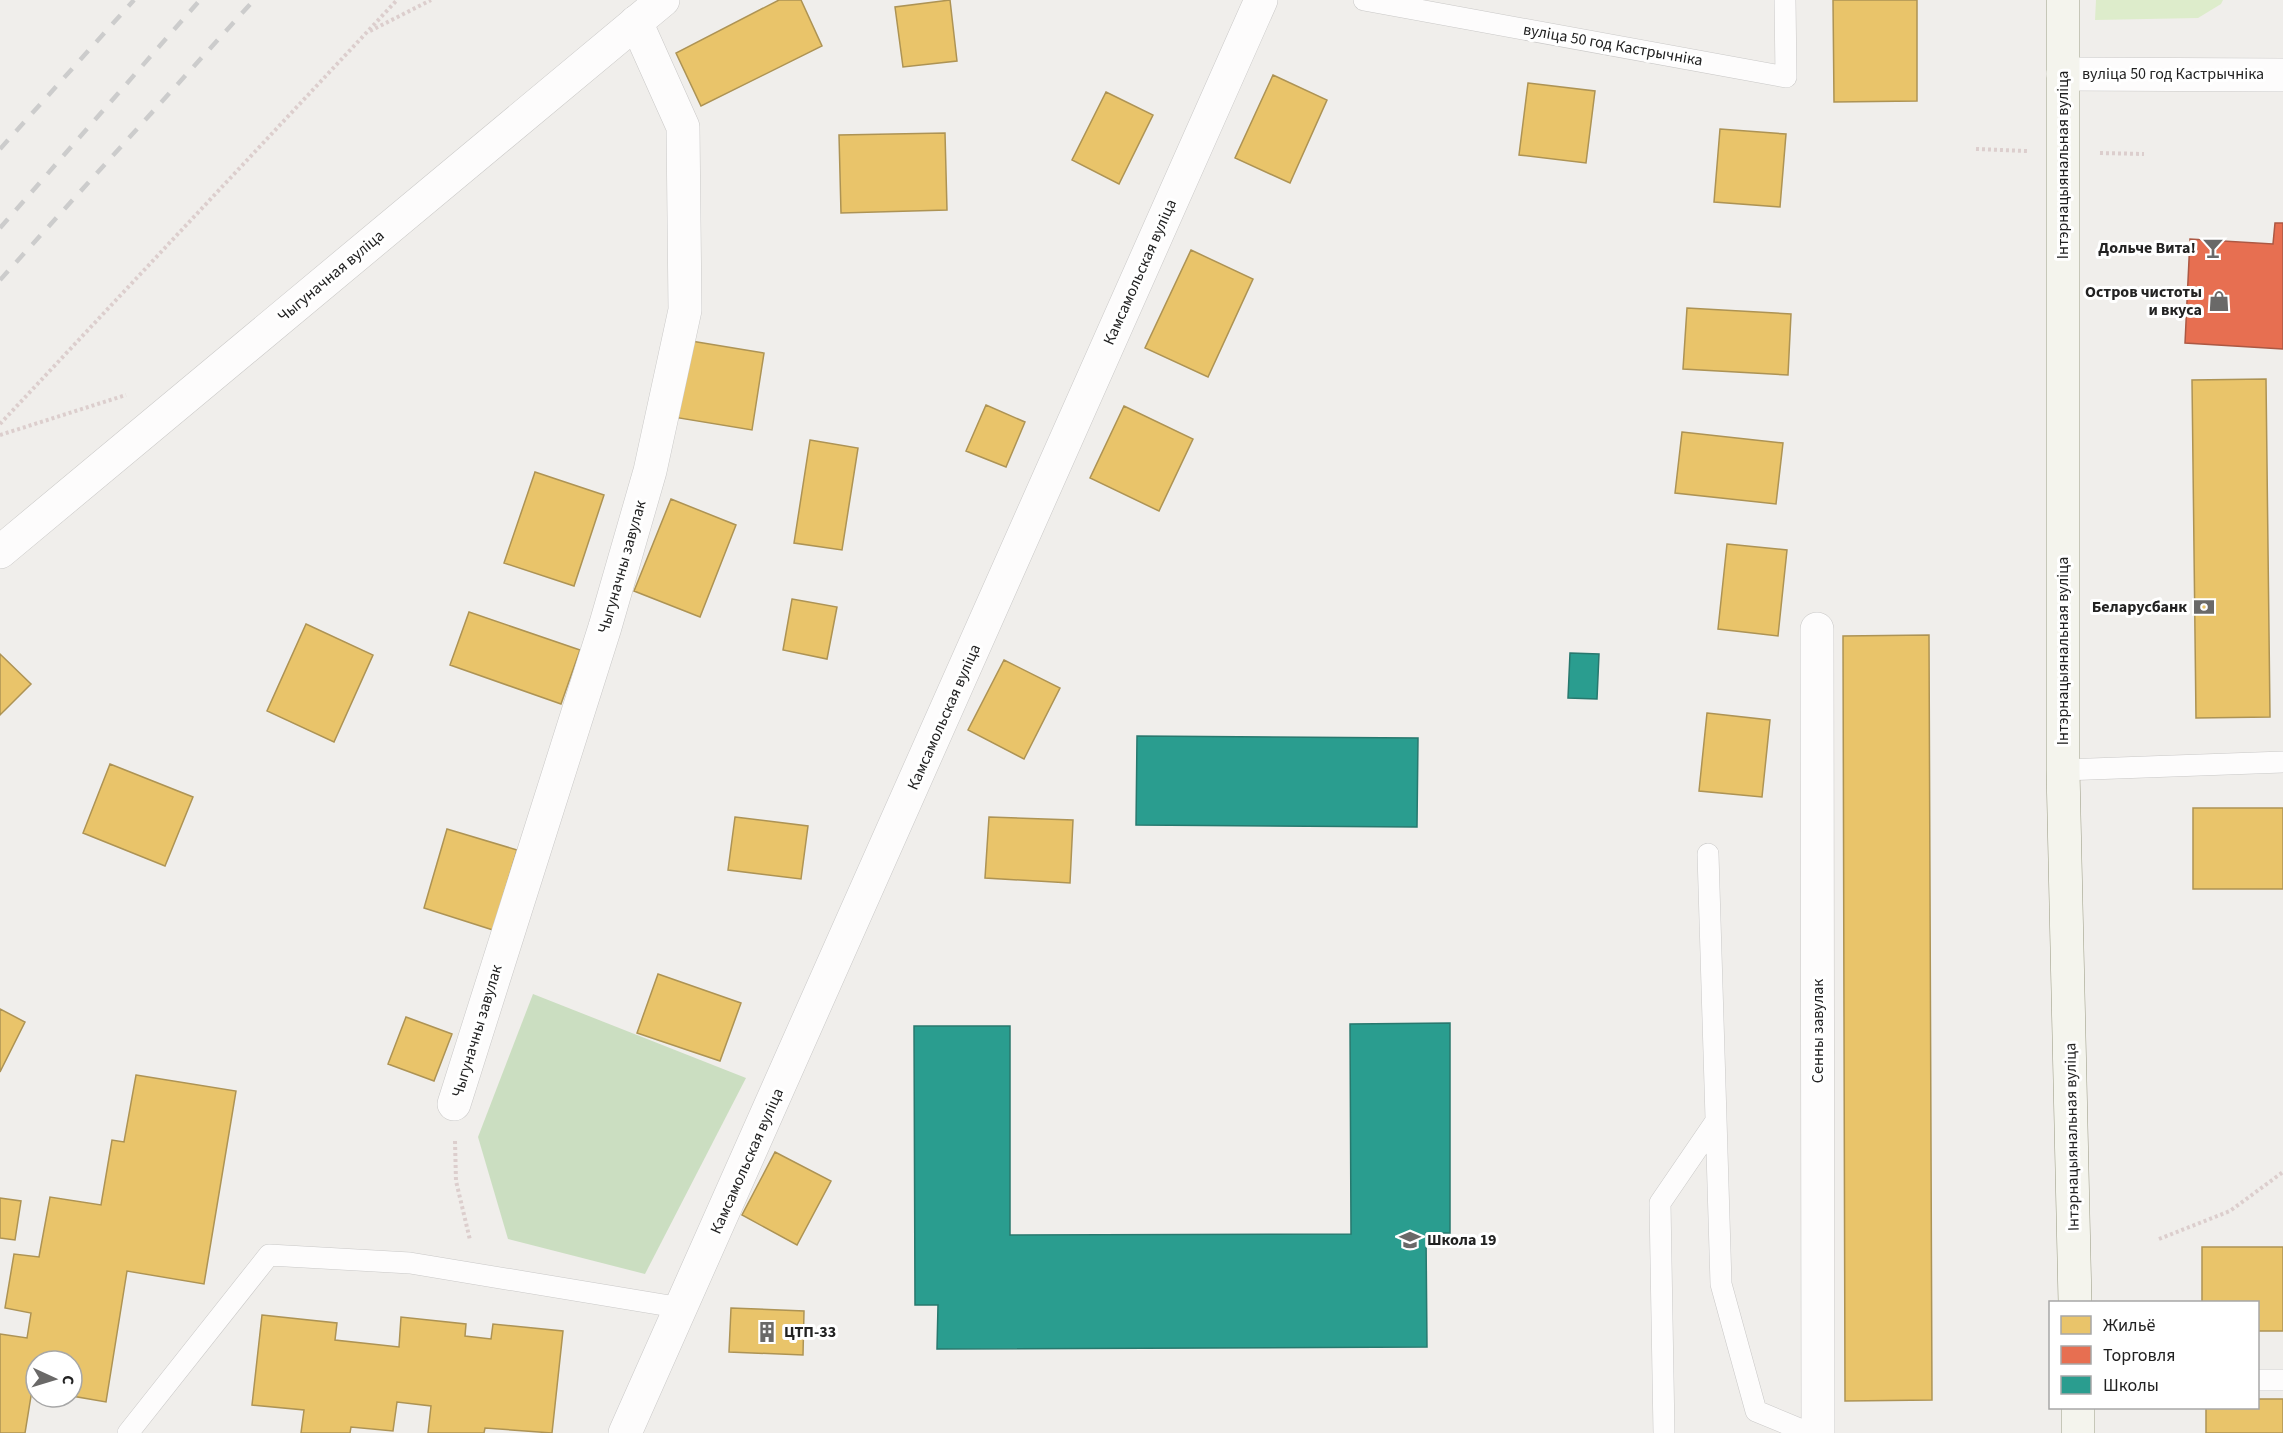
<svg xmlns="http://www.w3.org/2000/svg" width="2283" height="1433" viewBox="0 0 2283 1433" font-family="'Source Sans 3',sans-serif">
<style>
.grass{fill:#ddeccb}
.forest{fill:#cbdec1}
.homes{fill:#e9c46a;stroke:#ad9354;stroke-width:1.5}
.shops{fill:#e76f51;stroke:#ac5843;stroke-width:1.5}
.schools{fill:#2a9d8f;stroke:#28786e;stroke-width:1.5}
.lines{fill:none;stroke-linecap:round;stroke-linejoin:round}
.service-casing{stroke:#c9c8c7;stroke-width:22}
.minor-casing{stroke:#c9c8c7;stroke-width:34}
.tertiary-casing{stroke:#c9c8c7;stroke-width:34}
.secondary-casing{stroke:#999a82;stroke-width:34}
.path{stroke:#dccecd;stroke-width:4;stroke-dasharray:3 3;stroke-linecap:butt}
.service{stroke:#fdfcfc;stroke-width:21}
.minor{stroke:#fdfcfc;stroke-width:33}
.tertiary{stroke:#fdfcfc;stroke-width:33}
.secondary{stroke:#f4f4ed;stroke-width:33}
.rail{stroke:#ccc;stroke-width:4.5;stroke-dasharray:12 12;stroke-linecap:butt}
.labels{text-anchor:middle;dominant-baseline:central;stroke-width:6;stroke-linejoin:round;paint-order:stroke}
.street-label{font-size:16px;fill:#222;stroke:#fff}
.poi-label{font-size:16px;font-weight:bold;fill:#222;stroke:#fff;text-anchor:end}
</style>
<rect width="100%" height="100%" fill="#f0eeeb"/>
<path class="grass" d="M2096,0H2223L2221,4L2198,18L2095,20Z"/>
<path class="forest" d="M533,994L746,1078L645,1274L508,1239L478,1137Z"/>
<path class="homes" d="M779,0H801L822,46L701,106L676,53Z
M950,0L957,61L903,67L895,7Z
M1833,0H1917V101L1834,102Z
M1273,75L1327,100L1290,183L1235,158Z
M1528,83L1595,91L1586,163L1519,155Z
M1106,92L1153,115L1119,184L1072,160Z
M1720,129L1786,134L1780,207L1714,202Z
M945,133L947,210L841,213L839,135Z
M1191,250L1253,279L1208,377L1145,348Z
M1687,308L1791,314L1788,375L1683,369Z
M685,340L764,353L752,430L673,417Z
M2266,379L2270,717L2196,718L2192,380Z
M986,405L1025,422L1006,467L966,451Z
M1124,406L1193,439L1159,511L1090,478Z
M1682,432L1783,443L1776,504L1675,493Z
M810,440L858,448L842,550L794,543Z
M535,472L604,495L574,586L504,563Z
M671,499L736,525L700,617L634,591Z
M1727,544L1787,550L1778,636L1718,629Z
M792,599L837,607L827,659L783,650Z
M469,612L580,650L561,704L450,665Z
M306,624L373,655L334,742L267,711Z
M1929,635L1932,1400L1845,1401L1843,636Z
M0,654L31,684L0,715Z
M1004,660L1060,688L1024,759L968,730Z
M1707,713L1770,720L1762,797L1699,791Z
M110,764L193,797L165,866L83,833Z
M2193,808H2283V889H2193Z
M735,817L808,826L801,879L728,870Z
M989,817L1073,820L1070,883L985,878Z
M447,829L517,850L493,930L424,908Z
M658,974L741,1003L720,1061L637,1033Z
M0,1009L25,1022L0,1072Z
M406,1017L452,1034L434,1081L388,1064Z
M136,1075L236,1091L204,1284L127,1271L106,1402L72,1396V1361H36V1390H32L25,1433H0V1334L27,1338L31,1313L5,1308L14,1254L39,1257L50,1197L101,1205L112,1140L124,1142Z
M775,1152L831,1181L797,1245L742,1215Z
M0,1198L21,1201L15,1240L0,1238Z
M2202,1247H2283V1331H2258V1302H2202Z
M731,1308L804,1311L803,1355L729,1352Z
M262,1315L337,1323L335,1340L399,1347L401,1317L466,1324L465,1336L491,1339L493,1324L563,1331L552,1433L485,1428L484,1433H428L431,1406L397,1402L393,1431L351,1427L350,1433H301L304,1410L252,1405Z
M2258,1399H2283V1433H2206V1408H2258Z"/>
<path class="shops" d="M2275,223H2283V349L2185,343L2190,239L2273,244Z"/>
<path class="schools" d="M1570,653L1599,654L1597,699L1568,698Z
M1137,736L1418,738L1417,827L1136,825Z
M1450,1023V1233H1426L1427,1347L937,1349L938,1305H915L914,1026H1010V1235L1351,1234L1350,1024Z"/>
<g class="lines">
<defs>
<path id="service" d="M1364,0L1786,77L1785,0
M2063,770L2283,762
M1708,854L1721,1284L1756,1411L1809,1433
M2258,1380H2283
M128,1433L269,1255L410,1263L682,1308
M1664,1433L1660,1203L1716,1121"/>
<path id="minor" d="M2063,74L2283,75
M1817,629L1818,1433
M454,1104L605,627L650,471L685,310L683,127L636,22
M625,1433L1261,0"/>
<path id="tertiary" d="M0,552L663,0"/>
<path id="secondary" d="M2063,0V770L2075,1302
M2078,1408V1433"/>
</defs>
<use href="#service" class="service-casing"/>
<use href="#minor" class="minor-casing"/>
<use href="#tertiary" class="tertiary-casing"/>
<use href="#secondary" class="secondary-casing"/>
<path class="path" d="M370,31L431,0
M1976,149L2027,151
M2100,153L2144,154
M0,424L397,0
M0,435L126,395
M455,1141L456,1181L470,1240
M2159,1239L2230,1211L2283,1172"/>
<use href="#service" class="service"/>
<use href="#minor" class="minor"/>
<use href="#tertiary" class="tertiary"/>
<use href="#secondary" class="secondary"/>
<path class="rail" d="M0,149L134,0
M0,228L200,0
M0,280L254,0"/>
</g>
<defs>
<symbol id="bar-bare" viewBox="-9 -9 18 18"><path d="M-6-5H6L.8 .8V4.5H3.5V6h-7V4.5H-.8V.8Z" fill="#6a6968" stroke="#fff" stroke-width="2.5" paint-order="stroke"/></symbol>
<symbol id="shop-bare" viewBox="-9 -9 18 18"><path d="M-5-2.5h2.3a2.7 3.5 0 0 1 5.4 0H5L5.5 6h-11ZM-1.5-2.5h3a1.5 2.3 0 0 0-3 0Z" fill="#6a6968" stroke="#fff" stroke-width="2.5" paint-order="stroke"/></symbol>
<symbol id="bank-bare" viewBox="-9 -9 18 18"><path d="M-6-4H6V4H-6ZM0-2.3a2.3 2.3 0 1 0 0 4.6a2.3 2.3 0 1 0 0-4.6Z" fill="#6a6968" stroke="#fff" stroke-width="2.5" paint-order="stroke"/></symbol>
<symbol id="school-bare" viewBox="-9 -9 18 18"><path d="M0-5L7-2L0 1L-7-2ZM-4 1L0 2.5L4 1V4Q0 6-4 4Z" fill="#6a6968" stroke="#fff" stroke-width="2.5" paint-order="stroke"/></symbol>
<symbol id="building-bare" viewBox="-9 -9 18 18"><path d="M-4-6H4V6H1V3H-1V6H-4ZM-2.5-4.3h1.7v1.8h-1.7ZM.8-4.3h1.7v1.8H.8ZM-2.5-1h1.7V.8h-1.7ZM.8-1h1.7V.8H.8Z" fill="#6a6968" stroke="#fff" stroke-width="2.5" paint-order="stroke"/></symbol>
</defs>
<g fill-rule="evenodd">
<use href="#bar-bare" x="2198" y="233" width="30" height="30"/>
<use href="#shop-bare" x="2204" y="286" width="30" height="30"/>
<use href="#bank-bare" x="2189" y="592" width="30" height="30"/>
<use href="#school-bare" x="1395" y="1225" width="30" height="30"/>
<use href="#building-bare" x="752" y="1317" width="30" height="30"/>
</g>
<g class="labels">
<g class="street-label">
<text transform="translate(1613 45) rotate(10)">вуліца 50 год Кастрычніка</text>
<text x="2173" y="74">вуліца 50 год Кастрычніка</text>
<text transform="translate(2063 165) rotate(-90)">Інтэрнацыянальная вуліца</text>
<text transform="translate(1140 272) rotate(-66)">Камсамольская вуліца</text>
<text transform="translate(331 276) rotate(-40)">Чыгуначная вуліца</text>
<text transform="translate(622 567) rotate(-74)">Чыгуначны завулак</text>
<text transform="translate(2063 651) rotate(-90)">Інтэрнацыянальная вуліца</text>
<text transform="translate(944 717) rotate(-66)">Камсамольская вуліца</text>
<text transform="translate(477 1031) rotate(-73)">Чыгуначны завулак</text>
<text transform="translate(1818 1031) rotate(-90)">Сенны завулак</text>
<text transform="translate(2072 1137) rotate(-91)">Інтэрнацыянальная вуліца</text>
<text transform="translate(747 1161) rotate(-66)">Камсамольская вуліца</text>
</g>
<g class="poi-label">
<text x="2196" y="248">Дольче Вита!</text>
<text x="2202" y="292">Остров чистоты<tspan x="2202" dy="18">и вкуса</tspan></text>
<text x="2187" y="607">Беларусбанк</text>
<text x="1427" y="1240" text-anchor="start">Школа 19</text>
<text x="784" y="1332" text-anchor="start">ЦТП-33</text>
</g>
</g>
<rect x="2049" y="1301" width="210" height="108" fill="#ffffff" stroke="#a7a7a7" stroke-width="1.5"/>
<rect x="2061" y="1316" width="30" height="18" fill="#e9c46a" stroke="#a7a7a7" stroke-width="1.5"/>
<text x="2103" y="1331" font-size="18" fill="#222222">Жильё</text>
<rect x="2061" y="1346" width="30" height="18" fill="#e76f51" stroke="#a7a7a7" stroke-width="1.5"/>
<text x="2103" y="1361" font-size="18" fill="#222222">Торговля</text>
<rect x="2061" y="1376" width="30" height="18" fill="#2a9d8f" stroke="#a7a7a7" stroke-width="1.5"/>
<text x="2103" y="1391" font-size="18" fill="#222222">Школы</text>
<g transform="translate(54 1379) rotate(94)"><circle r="28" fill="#ffffff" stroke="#a7a7a7" stroke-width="1.5"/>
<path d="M0-4.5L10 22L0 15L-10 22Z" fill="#6a6968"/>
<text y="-9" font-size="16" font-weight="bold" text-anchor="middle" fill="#222222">С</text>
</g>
</svg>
